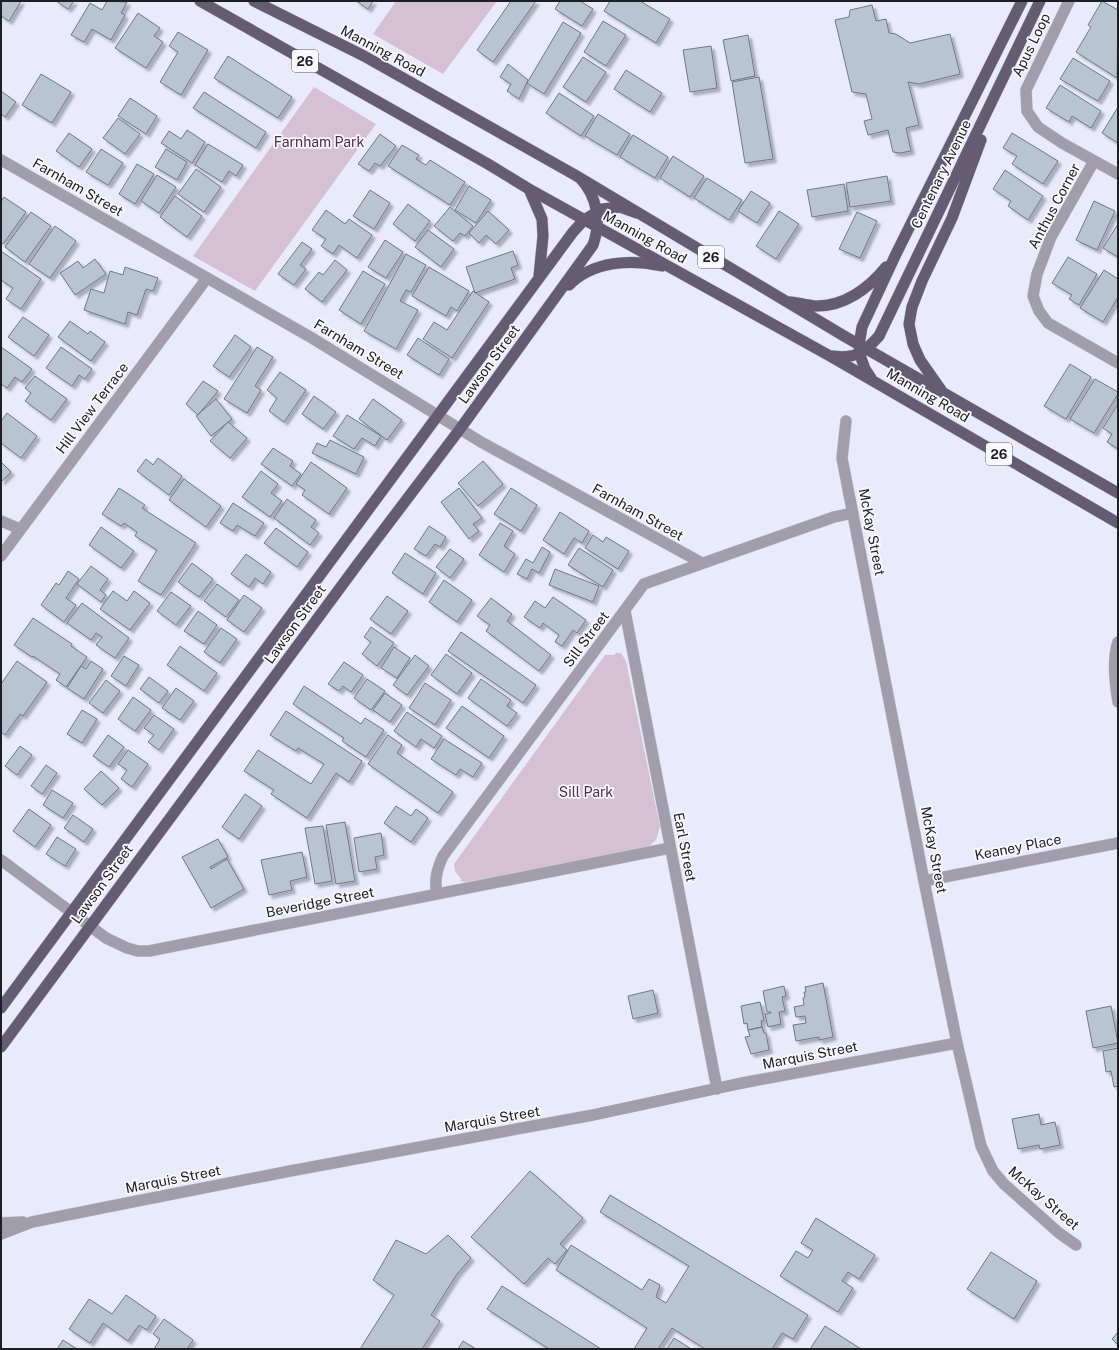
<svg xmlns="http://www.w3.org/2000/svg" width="1119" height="1350" viewBox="0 0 1119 1350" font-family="'Public Sans',sans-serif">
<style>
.green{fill:#d5c1d3}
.building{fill:#b9c4d2;stroke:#6f7986;filter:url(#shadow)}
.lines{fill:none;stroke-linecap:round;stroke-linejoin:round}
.minor-casing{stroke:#c4c6d6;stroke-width:12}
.primary-casing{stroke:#c4c6d6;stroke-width:12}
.minor{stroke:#a29daa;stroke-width:11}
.primary{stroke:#655b72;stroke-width:11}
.labels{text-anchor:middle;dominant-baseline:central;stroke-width:3.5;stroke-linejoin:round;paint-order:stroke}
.shield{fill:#f9f9fd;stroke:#606066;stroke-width:1}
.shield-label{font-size:13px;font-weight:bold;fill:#1e1f25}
.street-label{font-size:14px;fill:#1e1f25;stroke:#f9f9fd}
.park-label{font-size:14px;fill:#512d4f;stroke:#f9f9fd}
</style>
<defs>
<filter id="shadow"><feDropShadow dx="3.5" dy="3.5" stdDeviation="1" flood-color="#0004"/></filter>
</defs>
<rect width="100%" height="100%" fill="#e9ebfd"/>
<path class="green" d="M396,1H497L443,74L373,34Z
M314,87L376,124L255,291L193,256Z
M616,653H621L626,661L660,827L656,840L647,848L466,882L460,881L461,879L455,871L454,864L605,655H614Z"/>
<path class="building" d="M1,1H21L9,21L1,16Z
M56,1H74L68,9Z
M107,1L127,2L121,13L125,15L111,40L92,29L84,42L71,35L90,3L102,10Z
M356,1H373L368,9Z
M511,1H536L493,62L477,50Z
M560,1H580L593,9L582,26L555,9Z
M610,1H640L670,19L656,43L604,11Z
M1102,1L1118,10L1117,78L1076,52L1091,27L1088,25Z
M872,5L876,21L886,19L889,33L896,34L910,43L950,34L960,74L919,84L908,82L919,125L906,128L911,151L900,153L893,152L888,130L868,135L864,121L872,119L866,94L852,92L835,20L849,17L850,10Z
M138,13L160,28L154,36L163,42L146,68L115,48Z
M603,21L626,35L606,66L584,52Z
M563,22L581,33L544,94L527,83Z
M178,32L208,50L181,95L160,82L178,52L169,46Z
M748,35L755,76L731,81L723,40Z
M711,46L717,88L690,92L683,50Z
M228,56L292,97L278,118L214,78Z
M583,57L606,72L586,102L563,87Z
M1073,58L1110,81L1098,101L1060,79Z
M508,64L528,80L519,99L507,91L511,84L500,77Z
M626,70L662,93L650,112L614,89Z
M41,74L71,92L52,123L22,105Z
M759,77L773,159L745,163L732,82Z
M1060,85L1101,111L1091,128L1072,116L1069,122L1046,108Z
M1,91L16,102L5,117L1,114Z
M204,92L266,132L256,148L193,108Z
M559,93L594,116L581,136L546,113Z
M130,98L157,116L146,134L118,116Z
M1118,107V143L1102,133Z
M598,114L630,134L617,155L585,136Z
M118,118L140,134L125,154L103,138Z
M187,130L205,142L192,163L161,143L169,131L181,139Z
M69,133L92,149L79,167L56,151Z
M1012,133L1058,161L1043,184L1012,164L1017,156L1003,148Z
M380,134L396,146L380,166L375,163L369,171L358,164Z
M633,135L668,157L655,178L620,157Z
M208,144L243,165L236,176L229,171L222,182L195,165Z
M402,145L419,155L416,159L426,165L430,160L465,182L450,205L388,166Z
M101,149L123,163L108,185L86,172Z
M166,149L187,162L177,180L155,167Z
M673,156L704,176L690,197L660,178Z
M137,164L154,174L135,204L119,194Z
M196,169L221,187L204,212L178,194Z
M1005,170L1043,196L1028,220L1008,206L1011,201L993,189Z
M157,175L176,187L159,213L141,201Z
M887,176L891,201L850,207L846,183Z
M707,178L742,200L729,220L694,198Z
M844,184L848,211L812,217L807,190Z
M469,186L491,200L476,223L455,210Z
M370,190L390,203L374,229L353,216Z
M751,191L770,203L757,223L738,211Z
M175,196L202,216L187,237L160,217Z
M4,197L26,212L3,244L1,242V202Z
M1094,201L1115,211L1097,250L1076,240Z
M408,204L430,221L415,241L393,224Z
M450,207L473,226L465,236L460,233L453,241L434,226Z
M326,210L345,224L349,219L372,235L357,258L339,245L333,254L321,246L326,239L312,230Z
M488,211L509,230L496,244L486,235L479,243L469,233Z
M779,211L799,224L776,259L756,246Z
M31,212L51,226L25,262L5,247Z
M857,212L877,221L860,258L839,249Z
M1118,224V257L1103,248Z
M55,226L76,241L50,278L29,264Z
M428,230L454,249L441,267L415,247Z
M385,240L403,252L386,278L368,267Z
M302,242L312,249L300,265L306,269L294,285L278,274Z
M1,251L41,279L21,309L6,299L13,288L1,280Z
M513,251L518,265L511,268L515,279L475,293L466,267Z
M406,254L426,265L411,292L406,290L400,301L418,310L396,349L364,331Z
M1068,257L1097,274L1079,305L1069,299L1072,295L1052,283Z
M95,259L106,274L75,295L60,273L78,261L83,268Z
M335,260L347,270L322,302L305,289L319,272L323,275Z
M125,267L158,278L153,291L146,289L137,315L128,312L125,324L84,310L91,289L104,293L110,271L123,275Z
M429,267L469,291L457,311L451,307L446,316L412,296Z
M1104,270L1118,279V297L1103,322L1080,308Z
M363,271L385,284L361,324L339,310Z
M473,291L489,302L452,358L423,339L434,322L447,330Z
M23,317L49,335L34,356L8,337Z
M70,321L88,334L90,331L105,342L91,361L58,337Z
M235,335L251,347L229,377L213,366Z
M418,338L449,359L439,375L407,355Z
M1,347L32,369L22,382L15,377L7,388L1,384Z
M61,347L92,369L85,379L79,375L72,386L46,368Z
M257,347L273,357L255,386L261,390L247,413L224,399Z
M1070,364L1091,377L1066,419L1044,406Z
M280,372L306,390L284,422L269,411L277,398L267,390Z
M35,376L67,399L51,420L25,401L31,393L25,388Z
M1095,379L1118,392V394L1094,433L1070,419Z
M203,381L218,391L198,415L186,404Z
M314,396L336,412L323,429L302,414Z
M216,399L232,419L211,436L196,416Z
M373,399L402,420L387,440L359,419Z
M1118,404V449L1107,442L1112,434L1103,428Z
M7,413L37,436L21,458L1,443V421Z
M347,415L381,436L375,446L362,438L354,449L333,436Z
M228,422L247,438L230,458L210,441Z
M330,440L364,457L356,474L312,453L317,443L326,447Z
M273,448L293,461L290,466L301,474L292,486L261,464Z
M158,458L182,476L169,495L137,471L146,459L153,465Z
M483,461L503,484L478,506L458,483Z
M1,462L11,472L1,482Z
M311,462L347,488L329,514L302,495L305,490L296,484Z
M261,471L278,484L271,493L282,501L270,517L242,497Z
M184,479L221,506L206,527L169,500Z
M119,488L145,505L142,508L196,543L161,595L138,581L157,550L135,536L137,532L124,523L121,526L102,514Z
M459,488L482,518L473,524L479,531L469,539L441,502Z
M511,488L537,505L521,531L494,514Z
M287,499L316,520L311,527L319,533L310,545L274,518Z
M233,503L264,523L255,536L237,525L233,531L220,523Z
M560,512L589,531L582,543L574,538L564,554L543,540Z
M500,523L513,531L504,546L515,554L504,572L479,555Z
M429,526L446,537L440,547L435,544L426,556L414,549Z
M101,527L134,551L121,568L89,545Z
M276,528L308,552L297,567L264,543Z
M593,535L603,542L606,537L629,551L618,569L585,548Z
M542,547L550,552L539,573L532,569L527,579L517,574L526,559L533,563Z
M579,548L613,570L603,587L568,565Z
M450,549L464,559L450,578L436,567Z
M405,553L436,573L423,594L392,573Z
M246,554L271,572L263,584L255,578L249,587L231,574Z
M192,563L213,579L199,597L178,582Z
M91,566L108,579L100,590L106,595L101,602L77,584Z
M555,569L599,586L593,602L549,585Z
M68,571L79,579L66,598L76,605L64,622L41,605L56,583L59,585Z
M444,580L472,600L457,622L429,602Z
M217,584L239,600L226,617L204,601Z
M113,591L127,601L134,591L150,603L130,630L100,609Z
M171,592L191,606L176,625L157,611Z
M244,595L262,608L244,632L227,620Z
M387,596L408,611L391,634L370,619Z
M553,597L586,620L577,633L573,630L562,646L555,642L559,635L543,623L540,628L524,617L535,601L545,608Z
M491,598L512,614L507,621L551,655L539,671L486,631L490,625L477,616Z
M82,603L129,638L115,658L96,645L102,637L96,633L91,640L67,623Z
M198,611L217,625L204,644L184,631Z
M33,618L72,644L71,646L87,657L66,687L56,680L60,674L33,656L32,657L14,645Z
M371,627L394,643L377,666L362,654L371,642L364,637Z
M221,628L237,639L220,663L204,652Z
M461,632L536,685L523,703L448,651Z
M180,646L217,673L204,691L167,665Z
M394,647L410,658L397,678L381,668Z
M446,654L472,673L457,694L431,675Z
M415,655L429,666L407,695L393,685Z
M124,656L139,665L126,686L111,676Z
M17,661L47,682L23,716L20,714L5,735L1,732V684Z
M91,661L103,669L84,699L67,688L81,666L86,669Z
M344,662L363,675L351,692L343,686L339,691L328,684Z
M149,677L168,691L159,703L140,689Z
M367,679L385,691L371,710L354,698Z
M481,679L511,700L507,706L517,713L507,726L468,698Z
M106,680L120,691L103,713L89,703Z
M425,683L451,700L435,725L409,708Z
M304,686L361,724L365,718L384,730L366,757L342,741L344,738L293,704Z
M176,688L194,701L180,720L162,708Z
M385,693L402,705L390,722L373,710Z
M133,697L151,710L135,731L118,719Z
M462,706L504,736L489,758L446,728Z
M82,710L97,719L82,743L67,734Z
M286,711L362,761L349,782L336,773L307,818L271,794L274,790L244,771L258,750L311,784L324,764L298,748L296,751L270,735Z
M407,712L442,736L434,748L421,739L416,747L394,731Z
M154,715L174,729L159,750L148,742L154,735L144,728Z
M108,735L124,747L109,767L93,756Z
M388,735L402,745L397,753L453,792L438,813L368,764Z
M444,739L482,763L473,777L460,769L456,775L431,759Z
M20,746L32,755L17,775L5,766Z
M128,750L148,764L132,787L121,779L127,770L118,764Z
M46,765L57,773L42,794L31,786Z
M101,771L119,788L102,805L84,789Z
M52,790L73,803L63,818L43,805Z
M245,794L262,806L239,839L222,827Z
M396,806L411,816L416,809L428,818L411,842L384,823Z
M29,809L51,825L35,847L13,831Z
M73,815L93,829L84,842L64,828Z
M345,822L355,881L336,884L326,825Z
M323,826L332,881L315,884L305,828Z
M381,833L384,855L375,857L377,869L359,872L354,838Z
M57,837L76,849L65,866L46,854Z
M218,839L228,857L210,867L211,869L227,859L244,889L211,908L182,857Z
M302,852L307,877L290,881L292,890L269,895L261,860Z
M823,983L833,1037L819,1040V1037L796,1041L793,1025L806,1023L805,1016L796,1017L794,1007L804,1005L803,998L805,997L804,992H806L805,987Z
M784,986L786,996L782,997L785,1011L779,1012L781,1024L768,1027L765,1014L771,1013V1012H767L763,991Z
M653,990L658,1013L633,1019L628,996Z
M760,1002L764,1020L761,1021L762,1027L748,1030L747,1023L744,1024L741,1006Z
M1111,1006L1118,1043L1093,1048L1086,1011Z
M762,1027L764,1033H766L769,1050L751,1054L745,1037L750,1036L748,1030Z
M1118,1048V1086L1114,1087L1111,1071L1106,1072L1103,1051Z
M1039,1114L1041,1125L1055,1122L1060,1145L1040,1149L1039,1145L1018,1149L1012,1119Z
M530,1171L583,1218L560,1244L567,1250L555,1264L548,1258L524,1284L471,1237Z
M610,1195L808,1315L793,1339L782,1333L772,1349H705L672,1328L658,1349H634L647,1328L556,1270L571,1245L642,1290L649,1279L660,1285L656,1297L666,1303L689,1266L600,1212Z
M816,1218L875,1255L859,1279L848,1272L842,1281L853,1288L838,1312L780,1276L796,1251L808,1258L813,1250L801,1243Z
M448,1235L471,1258L457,1274L431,1315L440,1321L422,1349H360L394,1295L373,1280L396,1240L426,1254Z
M991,1252L1037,1281L1014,1319L967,1289Z
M502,1286L601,1349H549L487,1309Z
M126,1295L156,1316L147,1330L139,1325L128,1341L103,1323L90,1343L69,1329L89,1299L112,1314Z
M164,1319L193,1340L187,1349H154L160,1339L153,1334Z
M825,1326L861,1349H810Z
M1117,1333H1118V1345L1112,1339Z
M674,1338L691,1349H667Z
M63,1340L77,1349H57Z
M463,1341L476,1349H458Z"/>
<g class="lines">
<defs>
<path id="minor" d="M1069,1L1026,90L1027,111L1038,127L1062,143L1118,174
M1,160L312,338L481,442L702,563
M1094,161L1051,237L1037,274L1033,296L1039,311L1048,323L1118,363
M846,421L842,458L924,881L957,1043L981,1146L993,1171L1004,1184L1059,1233L1076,1245
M1,521L20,529
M1,556L207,278
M625,611L717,1089
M1118,642C1112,660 1115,683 1118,702
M1,860L106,938L127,948L138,951H149L670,848
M924,881L1118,843
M437,894C434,880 437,869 443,856L644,584L834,517L853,513
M1,1223L23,1222
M1,1234L32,1222L127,1203L290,1171L593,1115L742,1083L957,1043"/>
<path id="primary" d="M200,1L488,164L529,189L830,356L1118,523
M254,1L364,56L575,175L844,336L1118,493
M529,189L542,219L543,236L539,276
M569,285C593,261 630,259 662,266
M790,302C798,303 807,305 815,306C844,307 869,288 886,267
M833,356C855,359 864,353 879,336L1040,1
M871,378L865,369L860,355L859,345L862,327L896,254L1022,1
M941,390L920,360L913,344L909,324L912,307L922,281L952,218L981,140
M1,1008L573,232L584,220L602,209L620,207L637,213
M1,1047L357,565L460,429L593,245C601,222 598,197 580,178"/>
</defs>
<use href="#minor" class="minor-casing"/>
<use href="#primary" class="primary-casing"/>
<use href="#minor" class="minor"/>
<use href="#primary" class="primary"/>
</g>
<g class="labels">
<g class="shield">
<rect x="292" y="50" width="26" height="22" rx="3"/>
<rect x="698" y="246" width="26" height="22" rx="3"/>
<rect x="986" y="443" width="26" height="22" rx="3"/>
</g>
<g class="shield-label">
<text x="305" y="61">26</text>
<text x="711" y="257">26</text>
<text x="999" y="454">26</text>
</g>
<g class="street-label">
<text transform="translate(1031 45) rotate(-64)">Apus Loop</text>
<text transform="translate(383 51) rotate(28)">Manning Road</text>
<text transform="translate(941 174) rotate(-64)">Centenary Avenue</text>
<text transform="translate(78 187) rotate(30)">Farnham Street</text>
<text transform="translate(1054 206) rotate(-62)">Anthus Corner</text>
<text transform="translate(645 237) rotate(29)">Manning Road</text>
<text transform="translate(359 349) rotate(31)">Farnham Street</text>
<text transform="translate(489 364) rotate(-54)">Lawson Street</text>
<text transform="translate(928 395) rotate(30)">Manning Road</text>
<text transform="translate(92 408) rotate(-53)">Hill View Terrace</text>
<text transform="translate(638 512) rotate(29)">Farnham Street</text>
<text transform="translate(872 532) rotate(79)">McKay Street</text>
<text transform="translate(295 624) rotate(-54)">Lawson Street</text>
<text transform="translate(586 639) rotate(-53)">Sill Street</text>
<text transform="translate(685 847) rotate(79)">Earl Street</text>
<text transform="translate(1018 847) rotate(-11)">Keaney Place</text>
<text transform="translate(934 850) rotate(79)">McKay Street</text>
<text transform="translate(102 884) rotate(-54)">Lawson Street</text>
<text transform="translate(320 902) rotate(-11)">Beveridge Street</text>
<text transform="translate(810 1055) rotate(-11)">Marquis Street</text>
<text transform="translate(492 1119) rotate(-10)">Marquis Street</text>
<text transform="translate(173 1179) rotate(-11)">Marquis Street</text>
<text transform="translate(1044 1198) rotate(41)">McKay Street</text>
</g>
<g class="park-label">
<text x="319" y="142">Farnham Park</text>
<text x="586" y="792">Sill Park</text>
</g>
</g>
<rect width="1119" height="1350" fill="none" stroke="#1e1f25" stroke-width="4"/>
</svg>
